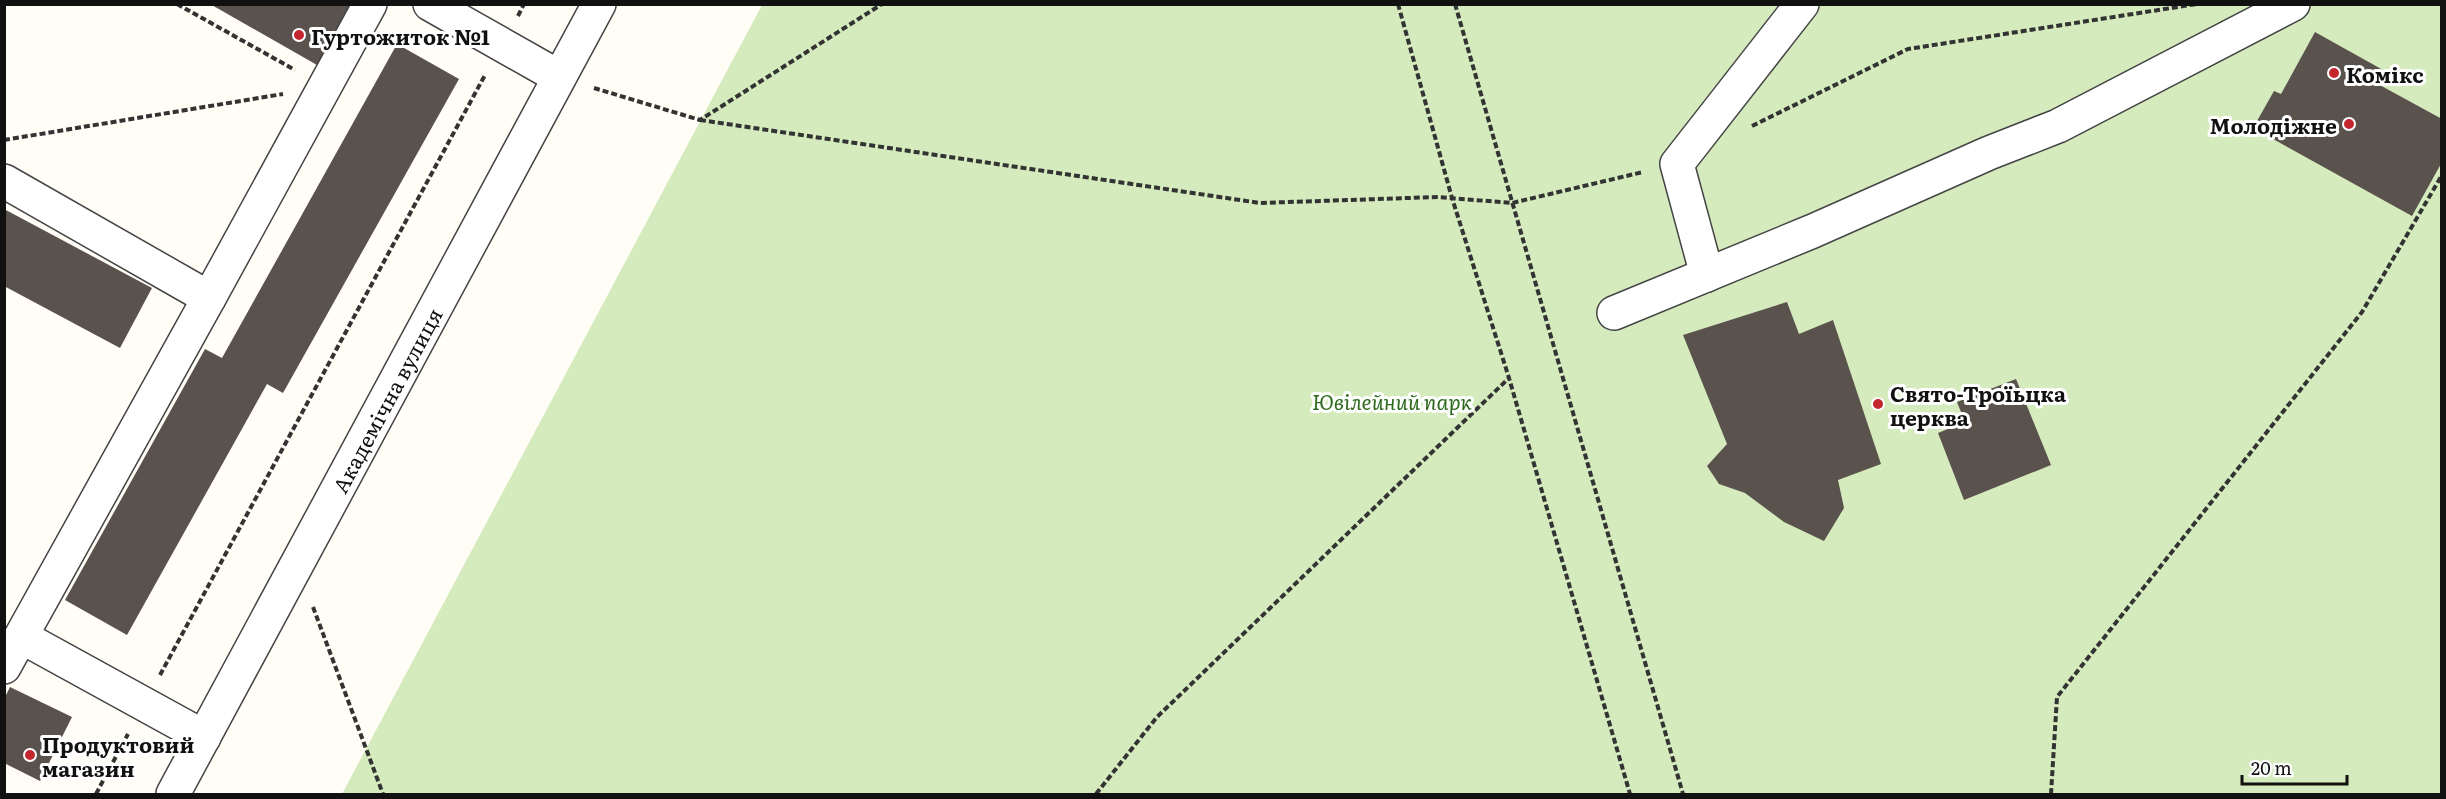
<svg xmlns="http://www.w3.org/2000/svg" width="2446" height="799" viewBox="0 0 2446 799" font-family="Literata,serif">
<style>
.green{fill:#d5ebbd}
.building{fill:#5a524d}
.lines{fill:none;stroke-linecap:round;stroke-linejoin:round}
.minor-casing{stroke:#444;stroke-width:36}
.path{stroke:#333;stroke-width:4;stroke-dasharray:6 3;stroke-linecap:butt}
.minor{stroke:#fff;stroke-width:33}
.poi-dot{fill:#c4262e;stroke:#fff;stroke-width:2}
.labels{text-anchor:middle;dominant-baseline:central;stroke-width:6;stroke-linejoin:round;paint-order:stroke}
.poi-label{font-size:21px;font-weight:bold;fill:#111;stroke:#fff;text-anchor:start}
.street-label{font-size:21px;fill:#111;stroke:#fff}
.park-label{font-size:21px;font-style:italic;fill:#2f6b1f;stroke:#fff}
</style>
<rect width="100%" height="100%" fill="#fffdf5"/>
<path class="green" d="M762,5H2441V794H342Z"/>
<path class="building" d="M210,4H351L317,65Z
M2315,32L2383,70L2376,83L2442,119V162L2412,216L2253,128L2274,91L2281,94Z
M397,44L459,79L283,393L267,384L127,635L65,600L205,349L222,358Z
M4,209L152,288L120,348L4,286Z
M1787,302L1799,334L1833,320L1881,464L1838,480L1844,508L1824,541L1784,522L1745,493L1719,484L1707,466L1727,444L1683,335Z
M2016,379L2051,465L1964,500L1938,433L1965,422L1957,402Z
M10,687L72,717L40,781L4,763V699Z"/>
<g class="lines">
<defs>
<g id="minor">
<path d="M430,4L559,77"/>
<path d="M4,181L209,298L370,4"/>
<path d="M1707,275L1677,164L1802,4"/>
<path d="M1614,313L1813,231L1989,153L2058,126L2293,4"/>
<path d="M22,637L204,737"/>
<path d="M4,667L209,298"/>
<path id="s1" d="M173,794L599,4"/>
</g>
</defs>
<use href="#minor" class="minor-casing"/>
<path class="path" d="M177,4L295,70
M1398,4L1452,198L1509,378L1630,794
M1455,4L1683,794
M518,16L524,4
M594,88L700,120L882,4
M700,120L1260,203L1438,197L1512,203L1643,172
M1752,126L1908,49L2197,4
M4,140L283,94
M313,607L383,794
M160,675L485,75
M96,794L128,734
M1096,794L1157,717L1509,378
M2051,794L2057,697L2362,312L2442,175"/>
<use href="#minor" class="minor"/>
</g>
<g class="poi-dot">
<circle cx="299" cy="35" r="6"/>
<circle cx="2334" cy="73" r="6"/>
<circle cx="2349" cy="124" r="6"/>
<circle cx="1878" cy="404" r="6"/>
<circle cx="30" cy="755" r="6"/>
</g>
<g class="labels">
<g class="poi-label">
<text x="311" y="35">Гуртожиток №1</text>
<text x="2346" y="73">Комікс</text>
<text x="2337" y="124" text-anchor="end">Молодіжне</text>
<text x="1890" y="392">Свято-Троїьцка<tspan x="1890" dy="24">церква</tspan></text>
<text x="42" y="743">Продуктовий<tspan x="42" dy="24">магазин</tspan></text>
</g>
<g class="street-label">
<text stroke="none"><textPath href="#s1" startOffset="448">Академічна вулиця</textPath></text>
</g>
<g class="park-label">
<text x="1392" y="400">Ювілейний парк</text>
</g>
</g>
<rect width="2446" height="799" fill="none" stroke="#111111" stroke-width="12"/>
<path d="M2242 775v9h105v-9" fill="none" stroke="#111111" stroke-width="3"/>
<text x="2251" y="775" font-size="18" fill="#111111" stroke="#ffffff" stroke-width="4.5" paint-order="stroke">20 m</text>
</svg>
